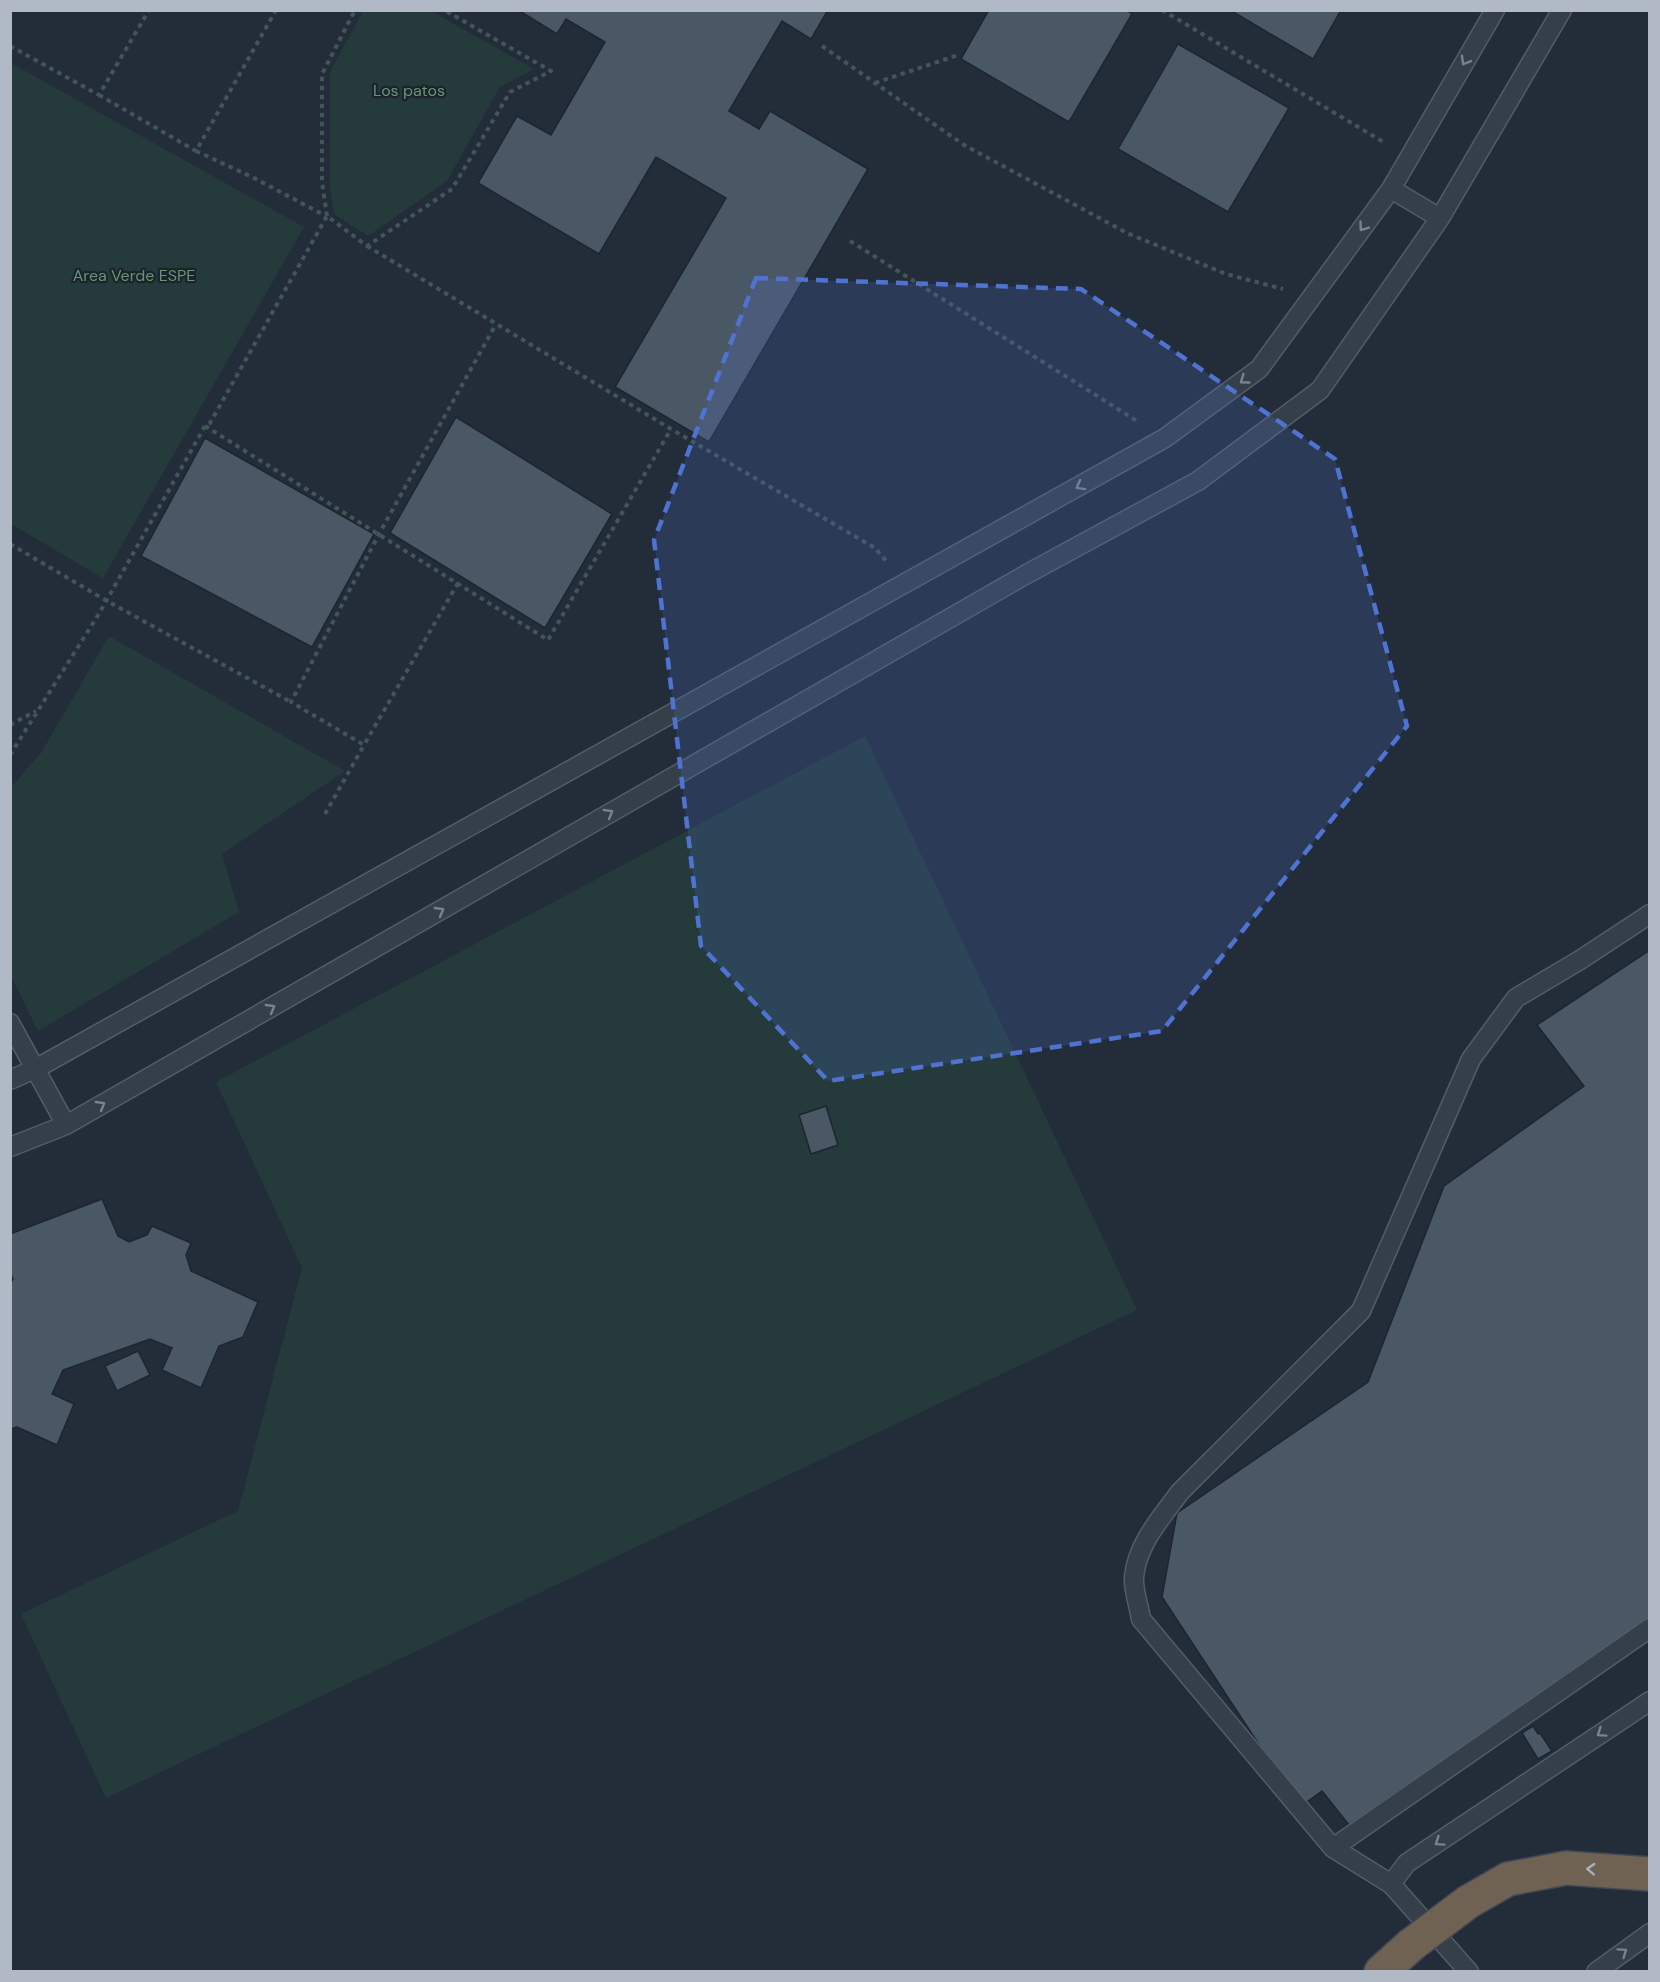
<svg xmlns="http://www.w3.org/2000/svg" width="1660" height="1982" viewBox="0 0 1660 1982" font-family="'DM Sans',sans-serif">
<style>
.green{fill:#253a3b}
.building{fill:#4a5765;stroke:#1d2630;stroke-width:1.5}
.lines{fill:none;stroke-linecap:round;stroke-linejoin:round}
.lane-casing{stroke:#535c67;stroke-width:21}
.highway-casing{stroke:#404954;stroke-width:36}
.path{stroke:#415657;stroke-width:4;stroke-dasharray:4.5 4.5;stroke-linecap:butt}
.lane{stroke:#353f49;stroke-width:18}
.highway{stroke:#6f6252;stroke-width:33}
.highway-bridge-casing{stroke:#404954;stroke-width:36;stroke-linecap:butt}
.highway-bridge{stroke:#6f6252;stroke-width:33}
.oneway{stroke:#79828d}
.oneway2{stroke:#aab0ba}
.marked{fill:#5073d1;fill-opacity:0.2;stroke:#5073d1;stroke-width:4.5;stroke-dasharray:12 8;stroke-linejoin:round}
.labels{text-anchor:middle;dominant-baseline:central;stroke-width:4.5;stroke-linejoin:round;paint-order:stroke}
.park-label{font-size:16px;fill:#689670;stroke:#1b242e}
</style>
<rect width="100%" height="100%" fill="#222d39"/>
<path class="green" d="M363,11H431L534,69L500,87L447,181L368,236L334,214L330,187V72Z
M11,63L304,227L103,578L11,524Z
M109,636L345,771L222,854L239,912L38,1031L11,976V787L41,753Z
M865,736L1137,1310L106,1798L21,1614L238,1511L302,1268L216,1082Z"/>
<path class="building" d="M518,10H828L811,39L782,21L729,111L759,129L770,111L868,169L709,442L615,387L726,198L656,157L599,254L478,183L517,116L551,135L605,42L566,19L557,34Z
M989,10H1126L1132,14L1069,122L961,59Z
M1230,10H1341L1313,59Z
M1178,44L1289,108L1228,212L1118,149Z
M456,417L612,514L545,628L390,533Z
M205,438L374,534L312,647L141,556Z
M1650,950V1619L1349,1825L1322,1791L1300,1807L1162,1597L1177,1513L1368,1382L1444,1186L1584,1086L1537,1025Z
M826,1106L838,1145L811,1154L799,1115Z
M102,1199L118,1236L129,1242L147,1235L152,1226L191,1243L186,1255L191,1271L258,1302L243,1337L219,1346L201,1388L162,1370L172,1348L150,1339L63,1370L52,1394L74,1404L57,1445L17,1427L10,1429V1285L13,1279L10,1272V1234Z
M138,1351L150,1375L117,1391L105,1366Z
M1533,1726L1538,1734L1540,1733L1552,1751L1538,1759L1522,1733Z"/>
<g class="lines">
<defs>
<path id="lane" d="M1391,189L1440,218
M10,1023L66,1125
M10,1080L37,1068L1165,438L1259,369L1391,189L1495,10
M10,1147L66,1125L1025,575L1198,481L1320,390L1440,218L1562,10
M1333,1848L1650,1628
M1391,1884L1333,1848L1141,1619C1139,1606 1133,1590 1134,1577C1137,1544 1161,1518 1180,1492L1361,1311L1471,1059L1516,998L1580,960L1650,914
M1469,1972L1391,1884L1407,1863L1650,1701
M1596,1972L1650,1933"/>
<path id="highway" d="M1381,1972L1411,1945"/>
</defs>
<use href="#lane" class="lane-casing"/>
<use href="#highway" class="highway-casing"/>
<path class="path" d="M1162,10L1385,143
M10,46L99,95L149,10
M822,46L964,145L1127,233L1226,274L1283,289
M875,83L958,55
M99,95L196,151L276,10
M196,151L252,177L326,216
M327,216L322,182V74L355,10
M850,241L1137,421
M367,246L671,429L875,548L887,562
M205,426L548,640L671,429
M10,544L107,601L291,702
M458,583L364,745L291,702L379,534L496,324
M10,725L36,711
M10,755L100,612L205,426L210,423L327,216L367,246L452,189L510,92L551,71L444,10
M325,814L364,745"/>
<use href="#lane" class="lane"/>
<use href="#highway" class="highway"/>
<defs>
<path id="highway-bridge" d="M1411,1945L1468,1902L1508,1879L1566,1868L1650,1874"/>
</defs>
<use href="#highway-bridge" class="highway-bridge-casing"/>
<use href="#highway-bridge" class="highway-bridge"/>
</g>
<defs><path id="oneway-chevron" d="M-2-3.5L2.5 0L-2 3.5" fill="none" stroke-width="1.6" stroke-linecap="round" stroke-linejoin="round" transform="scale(1.5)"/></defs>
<g class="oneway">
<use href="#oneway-chevron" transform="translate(1465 61) rotate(120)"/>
<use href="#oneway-chevron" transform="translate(1363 227) rotate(126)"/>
<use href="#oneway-chevron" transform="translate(1244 380) rotate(144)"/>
<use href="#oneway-chevron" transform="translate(1080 486) rotate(151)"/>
<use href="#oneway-chevron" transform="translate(609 813) rotate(-30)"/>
<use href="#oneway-chevron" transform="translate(440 911) rotate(-30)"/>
<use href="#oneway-chevron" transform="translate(271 1008) rotate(-30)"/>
<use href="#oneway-chevron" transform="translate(101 1105) rotate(-30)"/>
<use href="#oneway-chevron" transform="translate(1601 1733) rotate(146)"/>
<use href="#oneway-chevron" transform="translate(1439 1842) rotate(146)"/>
<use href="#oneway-chevron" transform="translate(1623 1952) rotate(-35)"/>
</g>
<use class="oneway2" href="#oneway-chevron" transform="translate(1591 1869) rotate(-177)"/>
<path class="marked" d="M756,278L1081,289L1335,459L1407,726L1162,1031L828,1081L701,946L654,540Z"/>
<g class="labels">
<g class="park-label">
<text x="409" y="90">Los patos</text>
<text x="134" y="275">Area Verde ESPE</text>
</g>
</g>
<rect width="1660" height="1982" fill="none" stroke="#b0b9c5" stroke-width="24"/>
</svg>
